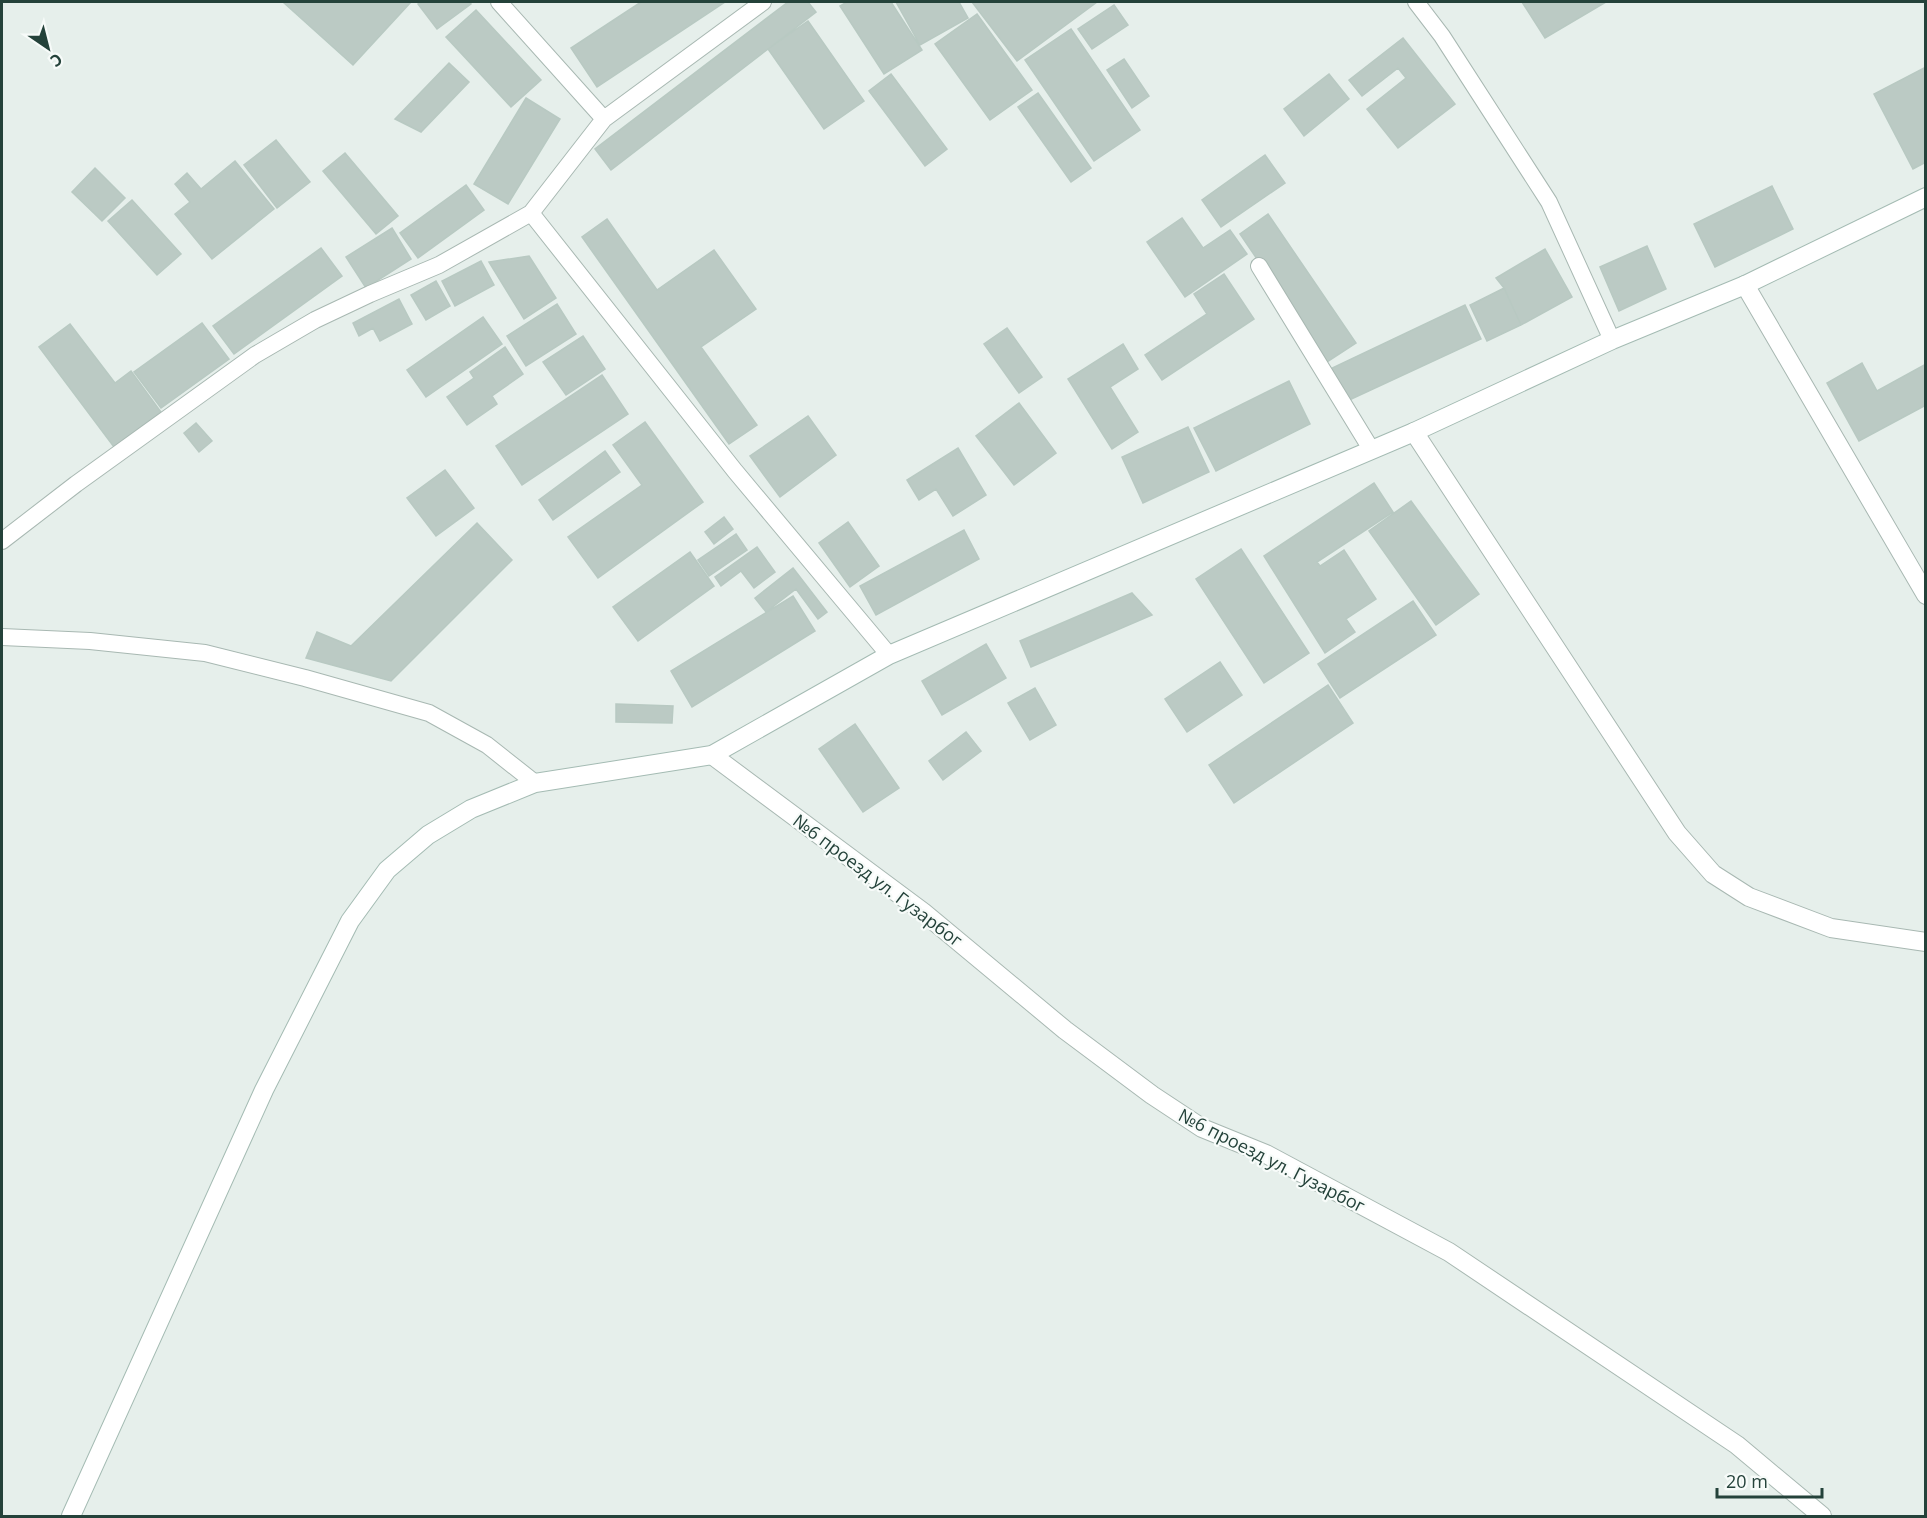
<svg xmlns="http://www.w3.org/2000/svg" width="1927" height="1518" viewBox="0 0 1927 1518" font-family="'Open Sans',sans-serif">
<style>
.building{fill:#bbcac4;stroke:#b8c9c2;stroke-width:1.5}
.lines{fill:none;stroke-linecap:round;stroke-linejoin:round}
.lane-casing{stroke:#a8b8b2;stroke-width:18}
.street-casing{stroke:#a8b8b2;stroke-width:20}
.secondary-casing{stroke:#a4bbb3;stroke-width:20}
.lane{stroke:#fff;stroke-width:16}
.street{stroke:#fff;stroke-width:18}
.secondary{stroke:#fff;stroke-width:18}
.labels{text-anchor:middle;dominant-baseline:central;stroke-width:4.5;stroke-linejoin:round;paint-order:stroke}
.street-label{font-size:18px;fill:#24423a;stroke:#f7fbf9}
</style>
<rect width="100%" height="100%" fill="#e6efeb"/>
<path class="building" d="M283,2H411L353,65Z
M422,2H469L471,4L437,29L418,4Z
M641,2H725L597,87L571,48Z
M788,2H808L816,12L611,170L595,149Z
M847,2H891L922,50L884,74L840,6Z
M896,2H959L968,18L920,45Z
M972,2H1097L1017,61Z
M1522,2H1606L1545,38Z
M1114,5L1128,25L1092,49L1078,29Z
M476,10L541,80L511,107L446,37Z
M977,14L1032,90L990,120L935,44Z
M808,21L864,101L824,129L768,49Z
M1071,29L1140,130L1094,161L1025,60Z
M1403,38L1455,104L1398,148L1367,109L1406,78L1398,68L1362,96L1349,80Z
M1124,59L1149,96L1132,108L1107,70Z
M449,63L469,82L421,132L395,119Z
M1926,67V162L1913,169L1874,94Z
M891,74L947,149L925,166L869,91Z
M1329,74L1349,99L1304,136L1284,109Z
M1038,93L1091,168L1071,182L1018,107Z
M526,98L560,119L508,204L474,184Z
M276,140L310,182L277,208L244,165Z
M345,153L398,216L376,234L323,171Z
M1265,155L1285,183L1221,227L1202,200Z
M235,161L274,209L212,259L175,214L190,202L175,184L187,173L201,189Z
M95,168L125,198L102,221L72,192Z
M466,185L484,210L418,258L400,233Z
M1772,186L1793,229L1715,267L1694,224Z
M132,200L181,254L157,275L108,221Z
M1268,214L1356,343L1327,362L1240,234Z
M1182,218L1203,248L1230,230L1247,254L1185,297L1147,242Z
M607,219L657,290L714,250L756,309L701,347L757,425L729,444L582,237Z
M392,228L411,259L366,288L346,257Z
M1647,246L1666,289L1619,311L1600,267Z
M321,248L342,276L234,354L213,326Z
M1545,249L1572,297L1521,325L1504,288L1496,278Z
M529,256L556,298L524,319L489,262Z
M481,261L494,285L455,306L442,281Z
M1224,274L1254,319L1162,380L1145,355L1207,314L1194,294Z
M436,281L450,306L426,320L411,295Z
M1504,288L1521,325L1487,341L1470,305Z
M399,299L412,324L380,341L373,328L359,336L353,323Z
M557,304L576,334L526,366L507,336Z
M1465,305L1481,339L1345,402L1330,369Z
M483,317L502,344L426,397L407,370Z
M202,323L229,359L161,408L134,372Z
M70,324L115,383L131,371L161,412L114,447L39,347Z
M1007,328L1042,377L1019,393L984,344Z
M583,336L605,369L566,395L543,362Z
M1123,344L1138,369L1110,387L1138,432L1112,449L1068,379Z
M505,347L523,374L492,396L497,404L467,425L447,397L474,378L470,372Z
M1862,363L1877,391L1926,364V405L1859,441L1827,383Z
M602,375L628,414L522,485L496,446Z
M1289,381L1310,424L1216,471L1194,428Z
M1019,403L1056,453L1014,485L976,436Z
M808,416L836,455L780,497L750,456Z
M645,422L703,502L598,578L568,537L642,485L613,445Z
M196,423L212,441L199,452L184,433Z
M1188,427L1209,472L1143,503L1122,457Z
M958,448L986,495L953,516L936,489L919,500L907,480Z
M605,451L620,472L553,520L539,500Z
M445,470L474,508L436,536L407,498Z
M1374,483L1393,512L1317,562L1320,566L1344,550L1376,599L1346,619L1355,632L1325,653L1264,556Z
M1411,501L1479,594L1436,625L1369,531Z
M724,517L733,529L714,544L705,532Z
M848,522L879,566L850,587L819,543Z
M477,523L512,560L391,681L306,658L317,632L351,646Z
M964,530L979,559L876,615L860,586Z
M736,534L747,550L709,576L698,560Z
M757,547L775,572L754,588L741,571L721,586L715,577Z
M1241,549L1309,653L1264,683L1196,579Z
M690,552L714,586L638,641L613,607Z
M793,568L827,612L818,619L796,589L766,612L755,598Z
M1132,593L1152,615L1031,667L1020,641Z
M793,596L815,631L692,707L671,671Z
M1413,601L1436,635L1340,698L1318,664Z
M986,644L1006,678L942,715L922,681Z
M1220,662L1242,695L1187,732L1165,699Z
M1328,685L1353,723L1234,803L1209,765Z
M1035,688L1056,725L1030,740L1008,703Z
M616,704L673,706L672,723L616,722Z
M855,724L899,788L863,812L819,749Z
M966,732L981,751L943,780L929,761Z"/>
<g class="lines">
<defs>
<path id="lane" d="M1416,2L1442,36L1549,202L1612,340
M604,119L763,2
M531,213L735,471L889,655
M1259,266L1371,449
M2,541L76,484L255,355L315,320L370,294L439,265L531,213L604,119L499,2
M2,637L90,641L205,653L305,678L429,713L487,745L535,783"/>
<path id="street" d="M1745,285L1926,595
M1414,432L1677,833L1713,874L1749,897L1831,928L1926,942
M712,755L923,912L1065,1030L1152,1095L1202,1128L1266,1154L1449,1252L1737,1445L1822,1516"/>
<path id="secondary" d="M71,1516L264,1090L350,921L387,870L428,835L471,809L535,783L712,755L889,655L1414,432L1612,340L1745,285L1926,197"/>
</defs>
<use href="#lane" class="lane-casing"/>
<use href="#street" class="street-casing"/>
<use href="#secondary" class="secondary-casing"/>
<use href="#lane" class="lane"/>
<use href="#street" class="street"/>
<use href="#secondary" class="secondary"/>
</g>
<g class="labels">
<g class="street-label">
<text transform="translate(878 880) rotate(37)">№6 проезд ул. Гузарбог</text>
<text transform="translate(1272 1160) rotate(27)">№6 проезд ул. Гузарбог</text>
</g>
</g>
<rect width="1927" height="1518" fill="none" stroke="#24423a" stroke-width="6"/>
<g transform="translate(48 48) rotate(145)" stroke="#f7fbf9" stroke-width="4.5" paint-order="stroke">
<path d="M0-4.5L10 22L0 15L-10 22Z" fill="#24423a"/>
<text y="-9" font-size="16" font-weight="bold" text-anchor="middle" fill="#24423a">С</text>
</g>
<path d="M1717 1488v9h105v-9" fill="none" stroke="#24423a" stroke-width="3"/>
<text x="1726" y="1488" font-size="18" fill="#24423a" stroke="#f7fbf9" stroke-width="4.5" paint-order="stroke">20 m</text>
</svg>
